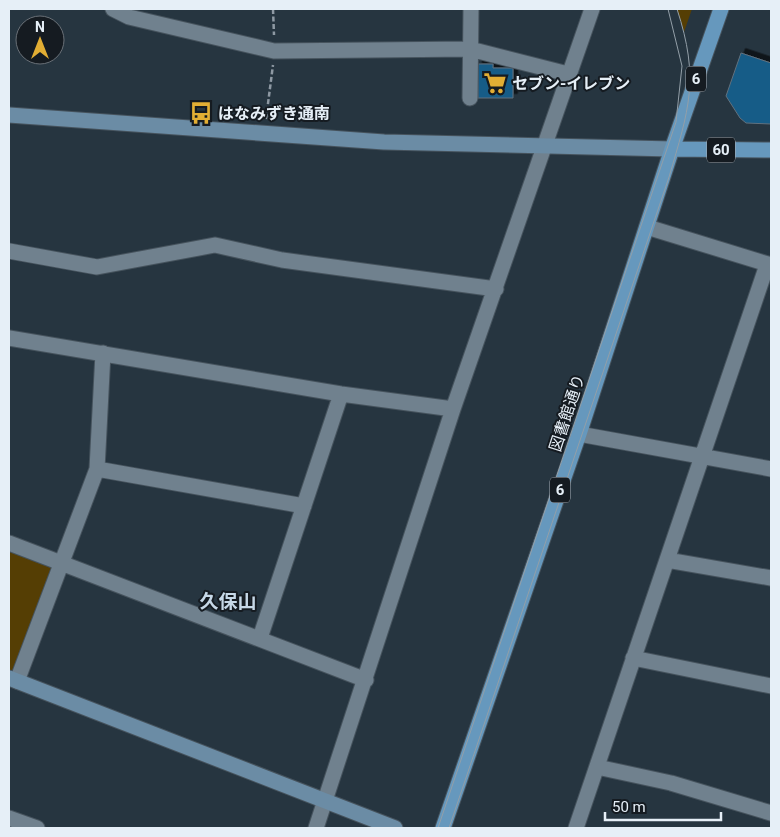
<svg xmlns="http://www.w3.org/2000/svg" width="780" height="837" viewBox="0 0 780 837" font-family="Roboto,'Noto Sans JP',sans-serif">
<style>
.green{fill:#553e04}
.building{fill:#155b87;stroke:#61717e;filter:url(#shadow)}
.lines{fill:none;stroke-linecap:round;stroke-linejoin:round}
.street-casing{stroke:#46535d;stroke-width:17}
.secondary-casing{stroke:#46535d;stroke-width:17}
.primary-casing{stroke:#46535d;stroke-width:17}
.path{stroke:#8e99a3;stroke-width:2.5;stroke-dasharray:5 2.5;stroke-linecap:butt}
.street{stroke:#70818e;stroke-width:15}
.secondary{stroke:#6b8ca5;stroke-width:15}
.primary{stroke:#6698bd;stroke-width:15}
.tram{stroke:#939fa8;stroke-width:1}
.labels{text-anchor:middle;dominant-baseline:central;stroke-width:4;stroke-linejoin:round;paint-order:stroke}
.shield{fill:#151b21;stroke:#a7afb7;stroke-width:1}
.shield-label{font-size:15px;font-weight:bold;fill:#e6eff7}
.poi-label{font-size:16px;font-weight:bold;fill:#e6eff7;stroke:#151b21;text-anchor:start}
.street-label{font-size:16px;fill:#e6eff7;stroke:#151b21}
.quarter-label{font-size:19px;font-weight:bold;fill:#c6d8e7;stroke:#151b21}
</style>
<defs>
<filter id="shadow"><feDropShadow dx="4.5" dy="-4.5" stdDeviation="0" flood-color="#0009"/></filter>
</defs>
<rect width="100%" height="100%" fill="#263540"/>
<path class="green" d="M677,9H692L684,32Z
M9,548L56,565L16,675L9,672Z"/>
<path class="building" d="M741,53L771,63V124L746,123L740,118L726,96Z
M478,64H493V68H513V98H478Z"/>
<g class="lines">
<defs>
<path id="street" d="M113,9L129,17L274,51L470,49L568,74
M470,98L471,9
M647,227L771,265
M9,251L97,267L215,245L282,260L496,289
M9,338L341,394L453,409
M579,434L771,469
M97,469L304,506
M9,543L366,680
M667,560L771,578
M260,638L341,394
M633,658L771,686
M17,681L97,469L103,353
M597,767L671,783L771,813
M9,818L37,828
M316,828L453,409L592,9
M576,828L767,265"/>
<path id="secondary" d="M9,115L384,142L672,149
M9,678L395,828"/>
<path id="primary" d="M672,149L771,150
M443,828L579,434L672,149L721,9"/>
</defs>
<use href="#street" class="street-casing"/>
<use href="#secondary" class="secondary-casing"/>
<use href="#primary" class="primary-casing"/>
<path class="path" d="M273,9L274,35
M266,119L273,65"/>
<use href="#street" class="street"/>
<use href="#secondary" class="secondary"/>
<use href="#primary" class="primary"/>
<path class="tram" d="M438,828L676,122L682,66L668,9
M449,828L669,177C689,109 700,79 677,9"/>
</g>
<defs>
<symbol id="supermarket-bare" viewBox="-9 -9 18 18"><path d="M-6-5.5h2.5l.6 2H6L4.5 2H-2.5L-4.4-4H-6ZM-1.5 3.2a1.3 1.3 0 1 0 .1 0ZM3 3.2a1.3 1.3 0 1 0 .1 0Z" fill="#e2ae34" stroke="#151b21" stroke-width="2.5" paint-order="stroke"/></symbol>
<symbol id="bus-bare" viewBox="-9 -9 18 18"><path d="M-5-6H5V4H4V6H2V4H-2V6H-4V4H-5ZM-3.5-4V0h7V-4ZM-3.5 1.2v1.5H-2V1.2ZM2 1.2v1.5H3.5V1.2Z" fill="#e2ae34" stroke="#151b21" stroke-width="2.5" paint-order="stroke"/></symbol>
</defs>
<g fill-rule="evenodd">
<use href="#supermarket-bare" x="479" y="67" width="32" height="32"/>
<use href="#bus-bare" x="185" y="97" width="32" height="32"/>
</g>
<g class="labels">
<g class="shield">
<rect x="686" y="66.5" width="20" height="25" rx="4"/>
<rect x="707" y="137.5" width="28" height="25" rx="4"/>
<rect x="550" y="477.5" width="20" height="25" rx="4"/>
</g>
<g class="shield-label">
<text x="696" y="79">6</text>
<text x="721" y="150">60</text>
<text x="560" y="490">6</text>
</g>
<g class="poi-label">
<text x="512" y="83">セブン-イレブン</text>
<text x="218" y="113">はなみずき通南</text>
</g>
<g class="street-label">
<text transform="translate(567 413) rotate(-72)">図書館通り</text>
</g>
<g class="quarter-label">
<text x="228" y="601">久保山</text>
</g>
</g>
<rect width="780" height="837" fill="none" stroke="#e6eff7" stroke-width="20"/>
<g transform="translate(40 40)"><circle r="24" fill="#151b21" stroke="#697077"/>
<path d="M0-4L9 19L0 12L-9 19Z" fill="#e2ae34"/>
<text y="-8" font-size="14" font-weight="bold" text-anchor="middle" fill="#e6eff7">N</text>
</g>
<path d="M605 812v8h116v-8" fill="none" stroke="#e6eff7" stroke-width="2.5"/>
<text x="612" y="812" font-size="15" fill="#e6eff7" stroke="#151b21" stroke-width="4" paint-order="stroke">50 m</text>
</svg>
